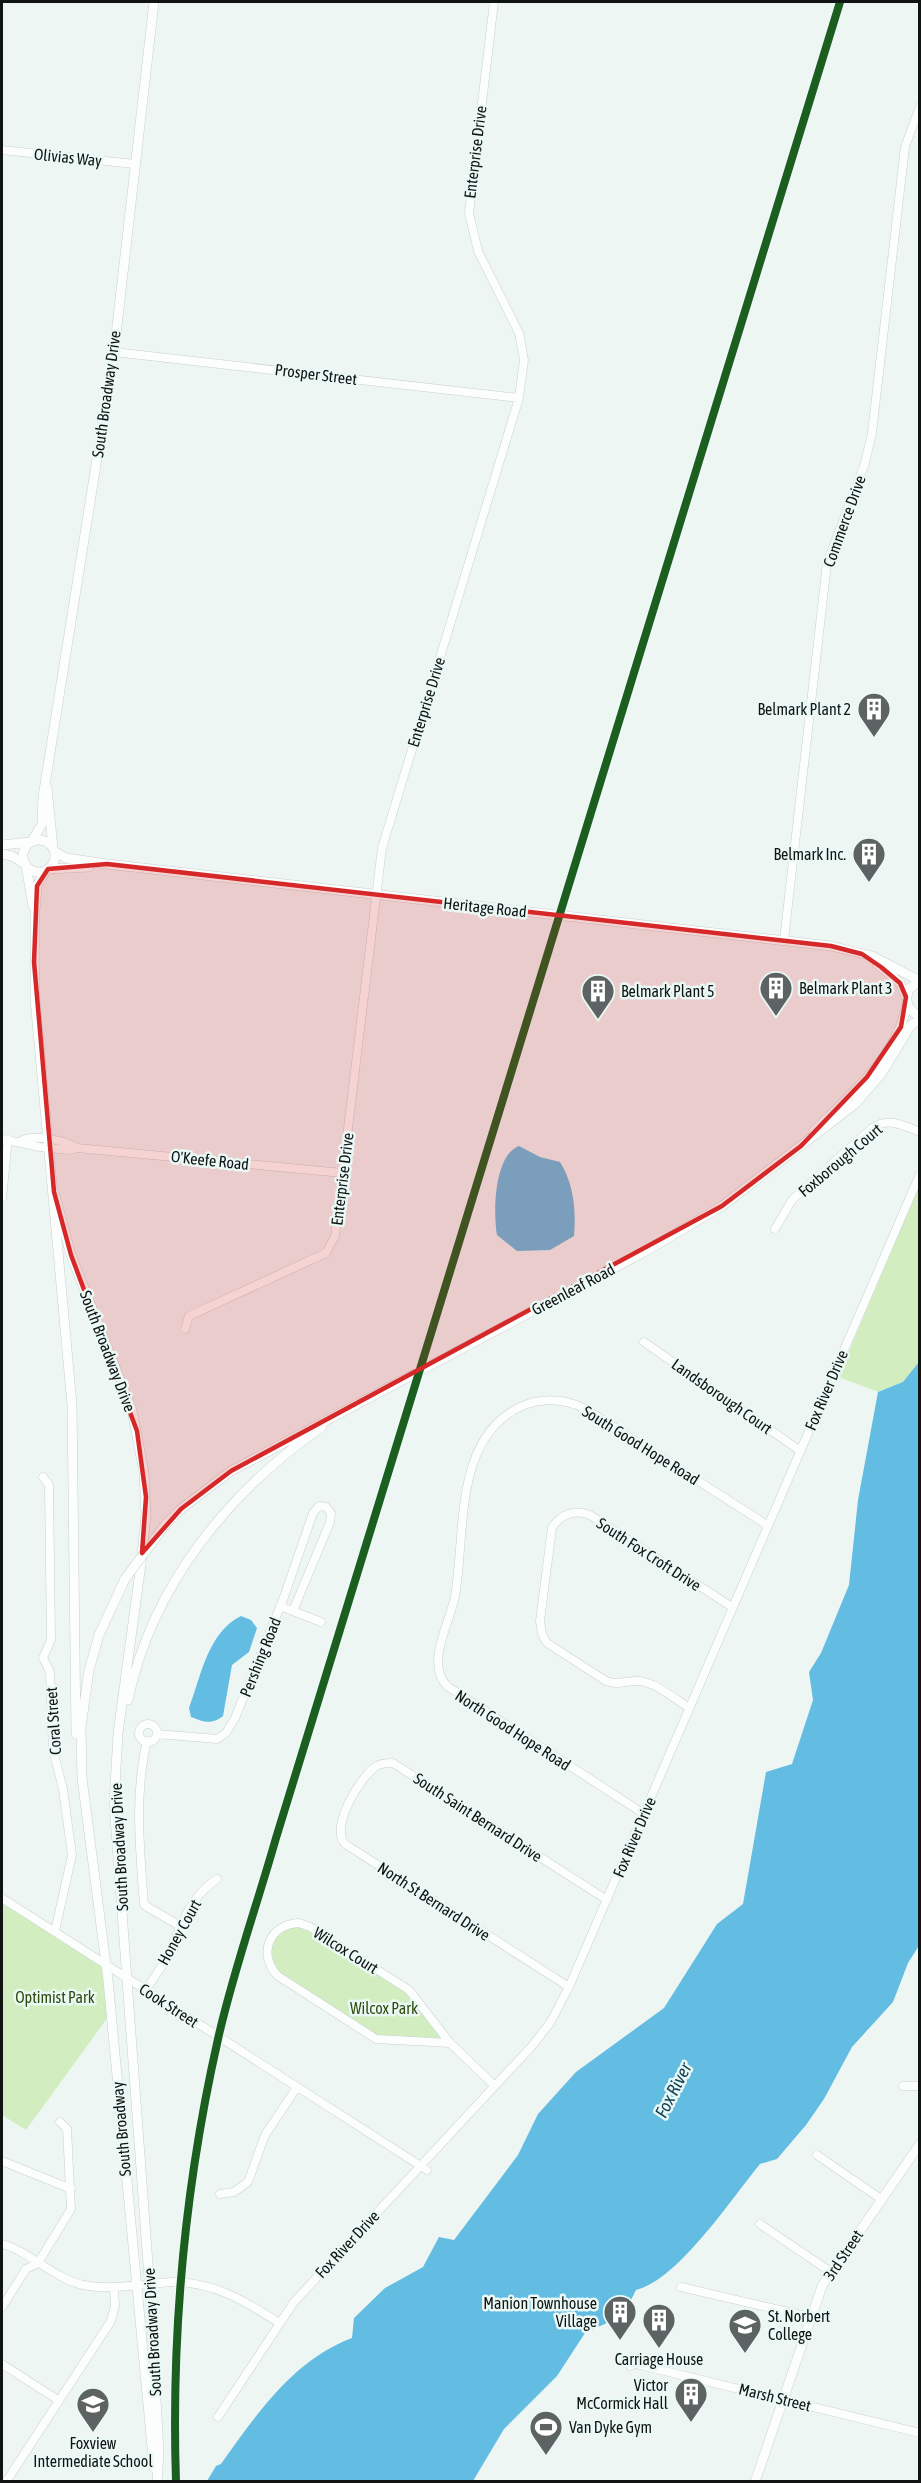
<svg xmlns="http://www.w3.org/2000/svg" width="921" height="2483" viewBox="0 0 921 2483" font-family="'Asap Condensed',sans-serif">
<style>
.green{fill:#d2eec1}
.water{fill:#63bce2}
.lines{fill:none;stroke-linecap:round;stroke-linejoin:round}
.minor-casing{stroke:#c9d0ce;stroke-width:9}
.major-casing{stroke:#c9d0ce;stroke-width:10}
.minor{stroke:#fcfefd;stroke-width:8}
.major{stroke:#fcfefd;stroke-width:9}
.major-bridge-casing{stroke:#c9d0ce;stroke-width:10;stroke-linecap:butt}
.major-bridge{stroke:#fcfefd;stroke-width:9}
.cycleway-casing{stroke:#ebf9f6;stroke-width:11}
.cycleway{stroke:#1b5e20;stroke-width:8}
.marked{fill:#d62828;fill-opacity:0.2;stroke:#d62828;stroke-width:4.5;stroke-linejoin:round}
.labels{text-anchor:middle;dominant-baseline:central;stroke-width:5;stroke-linejoin:round;paint-order:stroke}
.street-label{font-size:16px;fill:#0f1413;stroke:#ebf9f6}
.poi-label{font-size:16px;fill:#0f1413;stroke:#ebf9f6;text-anchor:end}
.park-label{font-size:16px;fill:#2e4c0b;stroke:#ebf9f6}
.water-label{font-size:18px;font-style:italic;fill:#124259;stroke:#ebf9f6}
</style>
<rect width="100%" height="100%" fill="#eef6f4"/>
<path class="green" d="M919,1186V1362L904,1382L878,1392L838,1377Z
M2,1898L106,1964L111,2013L26,2130L2,2115Z
M299,1923L409,1990L450,2043L376,2039L278,1976L270,1965L271,1937Z"/>
<path class="water" d="M519,1146L540,1157L560,1162C574,1185 576,1209 574,1236L550,1250L517,1251L497,1235C493,1213 494,1155 519,1146Z
M919,1362L920,1944L908,1963L893,2002L852,2047L824,2099L806,2125L777,2159L760,2164C732,2198 678,2280 636,2290L630,2302L609,2322L585,2333L557,2376L504,2429L473,2481H207L216,2466L221,2464C256,2415 293,2360 352,2338L354,2318L385,2288L423,2267L439,2237L454,2240L518,2155L538,2114L576,2072L664,2008L717,1924L743,1904L766,1772L792,1764L813,1700L809,1672L821,1653L849,1585L858,1500L878,1392L903,1382Z
M241,1616L251,1620L257,1628L249,1652L232,1665L223,1716C211,1725 204,1722 191,1717L189,1708C201,1676 208,1632 241,1616Z"/>
<g class="lines">
<defs>
<path id="minor" d="M2,150L134,164
M114,352L519,398
M784,940L827,563L865,463L872,433L905,147L920,106
M2,1139L40,1147L69,1150L77,1148L343,1173
M21,1141C33,1134 66,1140 77,1148
M2,1198L8,1139
M775,1229L792,1200L872,1128C889,1117 902,1125 920,1132
M185,1329L189,1316L326,1253L335,1236L382,848L519,398L524,360L519,333L478,251L469,213L494,2
M644,1342L799,1450
M43,1477L49,1485L51,1640L43,1658L50,1672L53,1750L63,1789L72,1855L55,1931
M280,1606L321,1622
M688,1707C675,1699 656,1683 640,1681C627,1680 619,1686 606,1681L547,1643L542,1634L540,1621L552,1528C561,1514 574,1509 590,1515L732,1607
M139 1733a9 9 0 1 1 18 0a9 9 0 1 1-18 0Z
M157,1734L217,1739L226,1733L235,1718L284,1597L313,1513L319,1506L326,1507L331,1513L330,1522L293,1611
M147,1741C134,1795 140,1850 144,1905L180,1926
M644,1814L447,1686C425,1663 450,1623 455,1596C466,1533 453,1439 520,1407C542,1397 565,1399 586,1409L767,1525
M2,1898L427,2170
M299,1923L310,1927L409,1990L450,2043L376,2039L278,1976C257,1955 269,1924 299,1923Z
M569,1987L345,1844C330,1827 359,1779 375,1767C380,1763 387,1763 393,1763L607,1900
M146,1990C152,1980 159,1971 164,1962C179,1933 188,1897 217,1879
M450,2043L495,2086
M903,2086H920
M817,2155L881,2199
M2,2161L71,2189
M220,2194L234,2192L248,2182L265,2135L297,2087
M760,2224L831,2272
M2,2244C31,2252 53,2278 83,2285C113,2291 144,2283 174,2282C214,2282 247,2302 279,2323
M681,2287L810,2317
M2,2307L26,2269L38,2263L71,2209L67,2129L60,2122
M2,2364L58,2400
M630,2366L636,2364L920,2433
M218,2417L294,2302L532,2046L550,2023L569,1987L920,1174
M6,2482L111,2321L115,2306L114,2287"/>
<path id="major" d="M47,788L53,848
M23 856a16 16 0 1 1 32 0a16 16 0 1 1-32 0Z
M32,841L42,824L43,797L114,352L154,2
M2,845L30,842
M55,852L66,858L107,864L831,946L872,956L920,981
M2,854L12,856L25,864
M26,866L33,906
M48,869L89,867
M46,870L37,886L35,911V999L72,1405L76,1734
M877,964L900,983L906,997
M920,981L909,989C904,1001 908,1011 920,1016
M814,1131C851,1094 898,1057 907,1003
M54,1192L71,1255L132,1410L144,1472L146,1516L141,1564L118,1733L114,1804L150,2291L159,2453L157,2482
M165,1525L181,1509L231,1471L644,1252L722,1206L855,1104L882,1073L911,1025L920,1019
M125,1579L99,1635L89,1670L81,1727L82,1778L108,1980L154,2468
M128,1700C152,1586 228,1492 322,1427
M755,2482L822,2286L920,2144"/>
</defs>
<use href="#minor" class="minor-casing"/>
<use href="#major" class="major-casing"/>
<use href="#minor" class="minor"/>
<use href="#major" class="major"/>
<defs>
<path id="major-bridge" d="M125,1579L165,1525"/>
</defs>
<use href="#major-bridge" class="major-bridge-casing"/>
<use href="#major-bridge" class="major-bridge"/>
<defs>
<path id="cycleway" d="M176,2482C171,2332 185,2185 218,2039C233,1972 257,1905 276,1838L840,2"/>
</defs>
<use href="#cycleway" class="cycleway-casing"/>
<use href="#cycleway" class="cycleway"/>
</g>
<path class="marked" d="M107,864L831,946L862,954L881,967L900,983L906,997L901,1027L867,1077L801,1146L722,1206L231,1471L181,1509L142,1553L146,1497L137,1431L71,1255L54,1192L34,962L37,886L48,869Z"/>
<defs>
<symbol id="building-pin" viewBox="-11 -11 22 30"><path d="M0 17L-7.5 6A9.5 9.5 0 1 1 7.5 6Z" fill="#5d6362" stroke="#ebf9f6"/><path d="M-4-6H4V6H1V3H-1V6H-4ZM-2.5-4.3h1.7v1.8h-1.7ZM.8-4.3h1.7v1.8H.8ZM-2.5-1h1.7V.8h-1.7ZM.8-1h1.7V.8H.8Z" fill="#fff"/></symbol>
<symbol id="university-pin" viewBox="-11 -11 22 30"><path d="M0 17L-7.5 6A9.5 9.5 0 1 1 7.5 6Z" fill="#5d6362" stroke="#ebf9f6"/><path d="M0-5L7-2L0 1L-7-2ZM-4 1L0 2.5L4 1V4Q0 6-4 4Z" fill="#fff"/></symbol>
<symbol id="school-pin" viewBox="-11 -11 22 30"><path d="M0 17L-7.5 6A9.5 9.5 0 1 1 7.5 6Z" fill="#5d6362" stroke="#ebf9f6"/><path d="M0-5L7-2L0 1L-7-2ZM-4 1L0 2.5L4 1V4Q0 6-4 4Z" fill="#fff"/></symbol>
<symbol id="stadium-pin" viewBox="-11 -11 22 30"><path d="M0 17L-7.5 6A9.5 9.5 0 1 1 7.5 6Z" fill="#5d6362" stroke="#ebf9f6"/><path d="M0-5a6.5 5 0 1 0 0 10a6.5 5 0 1 0 0-10ZM-3.5-1.8h7v3.6h-7Z" fill="#fff"/></symbol>
</defs>
<g fill-rule="evenodd">
<use href="#building-pin" x="855" y="690" width="38" height="52"/>
<use href="#building-pin" x="850" y="835" width="38" height="52"/>
<use href="#building-pin" x="757" y="969" width="38" height="52"/>
<use href="#building-pin" x="579" y="972" width="38" height="52"/>
<use href="#building-pin" x="601" y="2293" width="38" height="52"/>
<use href="#building-pin" x="640" y="2301" width="38" height="52"/>
<use href="#university-pin" x="726" y="2306" width="38" height="52"/>
<use href="#building-pin" x="672" y="2375" width="38" height="52"/>
<use href="#school-pin" x="74" y="2385" width="38" height="52"/>
<use href="#stadium-pin" x="527" y="2408" width="38" height="52"/>
</g>
<g class="labels">
<g class="street-label">
<text transform="translate(475 152) rotate(-83)">Enterprise Drive</text>
<text transform="translate(68 157) rotate(6)">Olivias Way</text>
<text transform="translate(316 374) rotate(7)">Prosper Street</text>
<text transform="translate(106 394) rotate(-82)">South Broadway Drive</text>
<text transform="translate(844 521) rotate(-70)">Commerce Drive</text>
<text transform="translate(426 702) rotate(-73)">Enterprise Drive</text>
<text transform="translate(485 907) rotate(6)">Heritage Road</text>
<text transform="translate(210 1160) rotate(6)">O'Keefe Road</text>
<text transform="translate(840 1160) rotate(-40)">Foxborough Court</text>
<text transform="translate(342 1179) rotate(-83)">Enterprise Drive</text>
<text transform="translate(573 1289) rotate(-28)">Greenleaf Road</text>
<text transform="translate(108 1351) rotate(69)">South Broadway Drive</text>
<text transform="translate(826 1390) rotate(-67)">Fox River Drive</text>
<text transform="translate(722 1396) rotate(35)">Landsborough Court</text>
<text transform="translate(641 1445) rotate(32)">South Good Hope Road</text>
<text transform="translate(649 1554) rotate(33)">South Fox Croft Drive</text>
<text transform="translate(260 1657) rotate(-68)">Pershing Road</text>
<text transform="translate(53 1721) rotate(-94)">Coral Street</text>
<text transform="translate(513 1730) rotate(33)">North Good Hope Road</text>
<text transform="translate(478 1817) rotate(33)">South Saint Bernard Drive</text>
<text transform="translate(634 1837) rotate(-67)">Fox River Drive</text>
<text transform="translate(119 1847) rotate(-93)">South Broadway Drive</text>
<text transform="translate(434 1901) rotate(33)">North St Bernard Drive</text>
<text transform="translate(179 1932) rotate(-61)">Honey Court</text>
<text transform="translate(346 1950) rotate(32)">Wilcox Court</text>
<text transform="translate(169 2005) rotate(33)">Cook Street</text>
<text transform="translate(121 2129) rotate(-95)">South Broadway</text>
<text transform="translate(347 2244) rotate(-47)">Fox River Drive</text>
<text transform="translate(843 2255) rotate(-56)">3rd Street</text>
<text transform="translate(152 2332) rotate(-93)">South Broadway Drive</text>
<text transform="translate(775 2397) rotate(14)">Marsh Street</text>
</g>
<g class="poi-label">
<text x="851" y="709">Belmark Plant 2</text>
<text x="846" y="854">Belmark Inc.</text>
<text x="799" y="988" text-anchor="start">Belmark Plant 3</text>
<text x="621" y="991" text-anchor="start">Belmark Plant 5</text>
<text x="597" y="2303">Manion Townhouse<tspan x="597" dy="18">Village</tspan></text>
<text x="768" y="2316" text-anchor="start">St. Norbert<tspan x="768" dy="18">College</tspan></text>
<text x="659" y="2359" text-anchor="middle">Carriage House</text>
<text x="668" y="2385">Victor<tspan x="668" dy="18">McCormick Hall</tspan></text>
<text x="569" y="2427" text-anchor="start">Van Dyke Gym</text>
<text x="93" y="2443" text-anchor="middle">Foxview<tspan x="93" dy="18">Intermediate School</tspan></text>
</g>
<g class="park-label">
<text x="55" y="1997">Optimist Park</text>
<text x="384" y="2008">Wilcox Park</text>
</g>
<g class="water-label">
<text transform="translate(673 2090) rotate(-63)">Fox River</text>
</g>
</g>
<rect width="921" height="2483" fill="none" stroke="#0f1413" stroke-width="6"/>
</svg>
